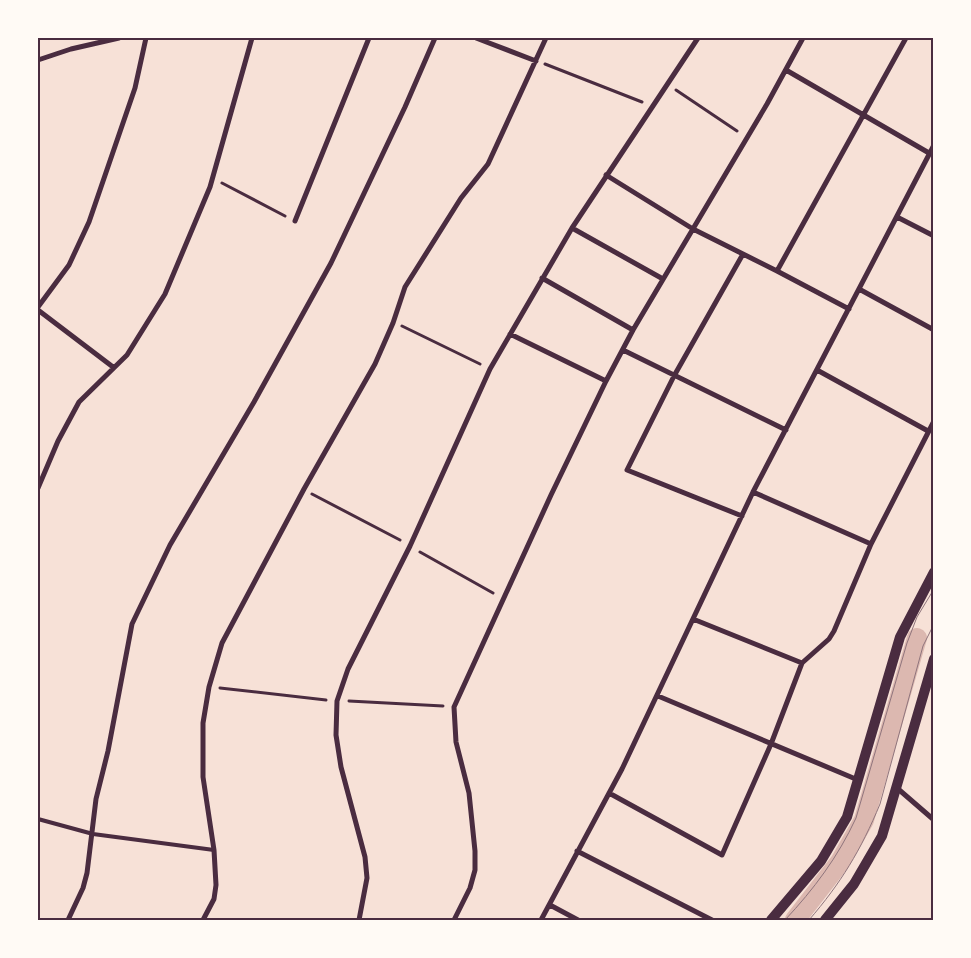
<svg xmlns="http://www.w3.org/2000/svg" width="971" height="958" viewBox="0 0 971 958" font-family="'PT Sans Narrow',sans-serif">
<style>
.lines{fill:none;stroke-linecap:round;stroke-linejoin:round}
.canal{stroke:#dcb8b0;stroke-width:20}
.path{stroke:#4a2c40;stroke-width:3}
.service{stroke:#4a2c40;stroke-width:4}
.minor{stroke:#4a2c40;stroke-width:5}
.secondary{stroke:#4a2c40;stroke-width:10}
.tram{stroke:#8f747c;stroke-width:1}
.neatline{fill:none;stroke:#4a2c40;stroke-width:2}
</style>
<rect width="100%" height="100%" fill="#f7e1d7"/>
<g class="lines">
<path class="canal" d="M795,920L840,862L864,820L917,638"/>
<path class="path" d="M545,64L642,102
M676,90L737,131
M222,183L285,216
M402,326L480,364
M312,494L400,540
M420,552L493,593
M220,688L326,700
M349,701L443,706"/>
<path class="service" d="M38,819L93,834L214,850"/>
<path class="minor" d="M476,38L536,61
M38,60L71,49L119,38
M786,70L929,153
M606,175L693,229L743,254
M897,217L934,236
M295,221L369,38
M572,228L663,279
M777,271L849,309
M542,278L633,330
M859,289L934,330
M38,307L69,265L89,222L135,88L146,38
M38,310L113,367
M510,334L606,381
M623,350L786,430
M817,370L928,431
M38,488L58,441L79,402L127,355L165,294L210,187L252,38
M753,492L871,544
M742,516L627,470L674,376L743,254L777,271L906,38
M693,619L802,663
M658,696L858,780
M897,788L934,820
M609,793L722,855L771,744L802,663L829,639L834,631L871,544L934,421
M577,851L712,920
M550,905L578,920
M68,920L83,888L87,873L96,799L108,751L132,624L170,545L254,402L331,263L405,107L435,38
M203,920L214,899L216,885L214,850L203,777V723L209,687L222,643L304,489L375,364L393,323L405,287L461,198L488,164L546,38
M359,920L367,878L365,857L341,767L336,735L337,701L348,669L410,546L490,369L572,228L698,38
M454,920L470,888L475,870V851L469,793L456,742L454,707L551,495L606,381L633,330L767,104L803,38
M541,920L622,769L753,492L934,145"/>
<path class="secondary" d="M771,920L821,861L847,817L900,637L934,572
M825,920L854,884L882,836L934,659"/>
<path class="tram" d="M785,920C814,889 838,857 856,818L907,643L917,617L934,589
M809,920C841,883 861,850 880,804L923,646L934,624"/>
</g>
<rect width="971" height="958" fill="none" stroke="#fffaf5" stroke-width="78"/>
<rect x="39" y="39" width="893" height="880" class="neatline"/>
</svg>
